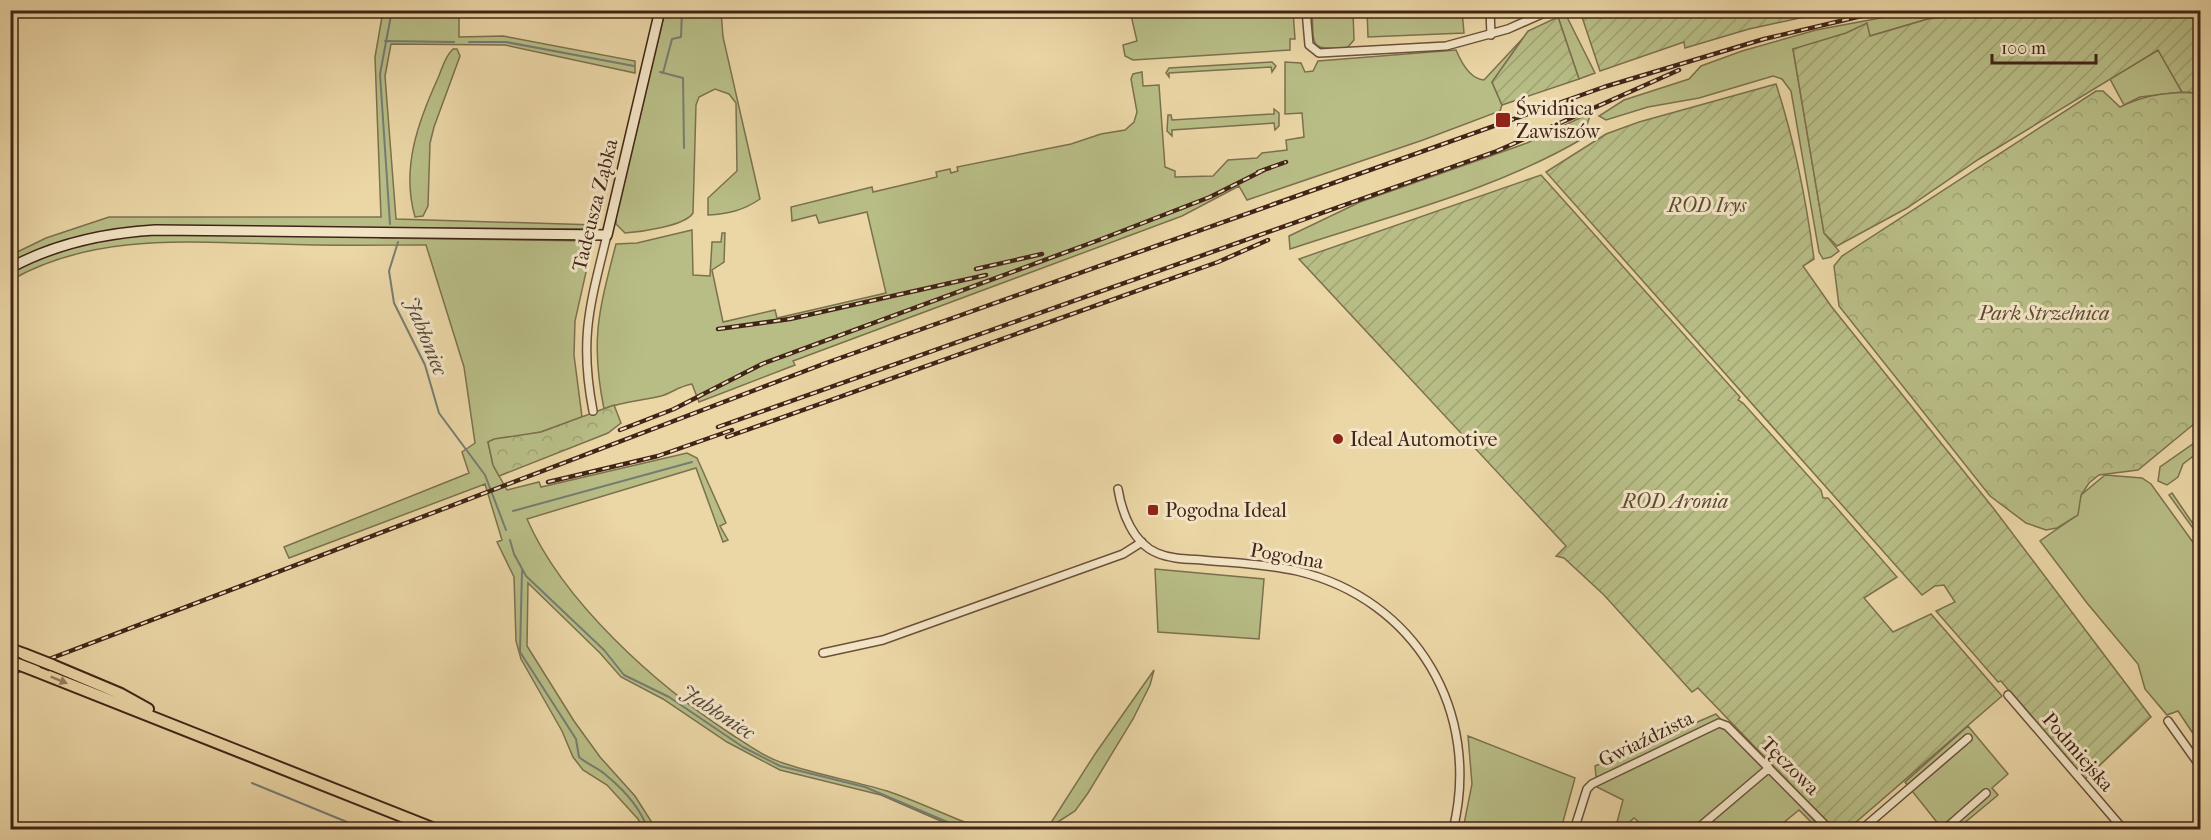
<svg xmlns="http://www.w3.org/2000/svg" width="2211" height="840" viewBox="0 0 2211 840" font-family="'IM FELL French Canon',serif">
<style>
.grass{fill:#b8bd86;stroke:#7c704e;stroke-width:1.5}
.forest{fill:url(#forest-crowns);stroke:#7c704e;stroke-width:1.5}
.garden{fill:url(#garden-furrows);stroke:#7c704e;stroke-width:1.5}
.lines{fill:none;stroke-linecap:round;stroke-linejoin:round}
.stream{stroke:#767c73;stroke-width:2}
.street-casing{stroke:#6c503b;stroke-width:10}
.secondary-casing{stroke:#412417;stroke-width:12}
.primary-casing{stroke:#412417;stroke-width:14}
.street{stroke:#f2e4c5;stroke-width:7}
.secondary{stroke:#f2e4c5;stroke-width:9}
.primary{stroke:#ebd6a6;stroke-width:10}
.rail-casing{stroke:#412417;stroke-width:4.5}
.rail{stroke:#f2e4c5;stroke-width:2;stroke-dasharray:7;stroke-linecap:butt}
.primary-bridge-casing{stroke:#412417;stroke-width:14;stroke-linecap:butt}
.primary-bridge{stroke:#ebd6a6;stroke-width:10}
.oneway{fill:#967d5e}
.poi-dot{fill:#8f2418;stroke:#f2e4c5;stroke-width:2}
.labels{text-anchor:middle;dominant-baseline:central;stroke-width:6;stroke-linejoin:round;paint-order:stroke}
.poi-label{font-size:20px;fill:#412417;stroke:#f2e4c5;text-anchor:start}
.street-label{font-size:20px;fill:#412417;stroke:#f2e4c5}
.park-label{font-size:20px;font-style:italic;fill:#5f4a33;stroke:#f2e4c5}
.water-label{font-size:21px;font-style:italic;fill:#57493d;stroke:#f2e4c5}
</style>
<defs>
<pattern id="forest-crowns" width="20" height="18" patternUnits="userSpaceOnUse" patternTransform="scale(1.5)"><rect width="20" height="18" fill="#b8bd86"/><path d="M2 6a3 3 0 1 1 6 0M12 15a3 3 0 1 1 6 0" fill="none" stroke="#9fa273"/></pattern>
<pattern id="garden-furrows" width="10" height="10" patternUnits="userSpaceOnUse" patternTransform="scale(1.5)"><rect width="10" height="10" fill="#b8bd86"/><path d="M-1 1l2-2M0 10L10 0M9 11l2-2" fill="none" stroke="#9fa273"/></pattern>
</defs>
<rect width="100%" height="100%" fill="#ebd6a6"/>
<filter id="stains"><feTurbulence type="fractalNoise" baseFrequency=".00333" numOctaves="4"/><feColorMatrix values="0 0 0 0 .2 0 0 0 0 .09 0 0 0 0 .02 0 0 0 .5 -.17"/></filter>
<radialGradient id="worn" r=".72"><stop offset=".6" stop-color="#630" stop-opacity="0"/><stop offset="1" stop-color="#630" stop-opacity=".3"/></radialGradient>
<path class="grass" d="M383,11H459V37L503,36L635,61V73L505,45L391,44L385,76L396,219L597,225L595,229L381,228V238L593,241L575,321L574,355L582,417L541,432L488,442L493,465L507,490L539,482L541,487L687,453L697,458L726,523L720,526L728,540L723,542L696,468L527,519C563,602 656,685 731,734C748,745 766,758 786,764C819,775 854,781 887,791C914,800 941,813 967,823L973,829H959L881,795L780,770L727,742L663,699L621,677L600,653L528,583L527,646L574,721L600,757L635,796L656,829H643L638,819L607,785L583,770L573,757L562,731L521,659L516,641L514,577L497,542L502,540L485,484L289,558L284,547L469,473L462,452L475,443L464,367L426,245C377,245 328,246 279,244C187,242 94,233 11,280V255L46,238L109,217H381L375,57Z
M665,11H721L723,37L760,199C744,210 729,214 708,215V198L737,171L736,103L729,94L715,89L699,97L696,105L693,213C685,226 640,232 625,233L616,224V217Z
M1130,11H1293L1295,39H1290V50L1133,60L1125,56L1123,45L1137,41Z
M1312,11H1353L1354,40L1347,48C1308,51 1314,46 1312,11Z
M1367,11H1462L1464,33L1368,37Z
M1918,11H1997L1928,19L1870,36L1793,49L1824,233L1839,251L1831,257L1823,259L1819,252L1791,91L1782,79L1773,76L1699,98L1648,107L1606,120L1599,116L1624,100L1689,79L1701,66L1742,51L1816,30Z
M1565,13L1595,73L1579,79L1558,17Z
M1524,37L1492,82L1502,105L1500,111L1423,140L1247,200L1239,186L1182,216L793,361L795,365L699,402L692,384C677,387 672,393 661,396C641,401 623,401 604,409C590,340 599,310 616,244L637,243L692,230L693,275L710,276L712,242H721L722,233H725L724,262L712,270L723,322L775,310L777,318L886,293L867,212L819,223L816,215L792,221L791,207L872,187L873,192L937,177L936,172L950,169L951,173L958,171L957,167L1071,144L1101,134L1125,130L1134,122L1137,112L1131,79L1133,74L1142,72L1143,86L1159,85L1165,167L1175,171V177L1213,176L1228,160L1257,158L1262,153L1287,150L1286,140L1304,137L1302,113L1285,114V62L1301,63L1305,72L1313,71L1318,61L1456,50C1461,62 1470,79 1484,80Z
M453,49H457L460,56L434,127L430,143L428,206L423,216L415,217C401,168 418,122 438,78C442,69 445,56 453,49Z
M2158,50L2182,92L2140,97L2124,105L2110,79Z
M1272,62L1276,66L1272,72L1271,67L1169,73V77L1166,73L1169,68Z
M1274,109L1279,113V126L1275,130L1274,123L1172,130V136L1167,131L1168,115H1171L1172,120L1274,114Z
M1586,115L1590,116L1582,139C1491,192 1388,216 1290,249L1289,236L1360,202L1527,143Z
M2200,439V451L2183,464L2178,477L2167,485L2158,481L2160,467Z
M2105,475L2142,478L2151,484L2200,552V744L2178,711L2167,715L2145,689L2138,664L2087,603L2040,541L2077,515L2081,495Z
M2172,493L2200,534V538L2169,495Z
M1155,569L1264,579L1259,639L1158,632Z
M1154,670L1150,685L1133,719L1088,793L1075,811L1047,829L1095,754Z
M1716,714L1822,829H1818L1799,810L1776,829H1647L1634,818L1623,828L1616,826L1623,800L1597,787L1595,766Z
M1968,726L2008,774L1992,788L1998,795L1957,829H1936L1940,826L1905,782Z
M1468,736L1575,778L1561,829H1463L1472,784Z"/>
<path class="forest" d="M2096,91H2103L2120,107C2146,94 2172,91 2200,93V419L2138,470L2099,475L2089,483L2081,495L2078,515L2057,528L2046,530L2026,523L1990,496L1839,306L1834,266L1842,256Z
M614,405L621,423L608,433L499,476L493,465L488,442L494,439L541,432Z"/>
<path class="garden" d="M1997,10L2200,11V93L2182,92L2158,50L1979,159L1907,208L1837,246L1824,233L1793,49L1846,33L1867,23L1870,36L1928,19Z
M1580,11V10L1832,11L1749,29L1685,48L1684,42L1600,71Z
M1558,17L1579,79L1502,105L1492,82L1528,31Z
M1776,84C1795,142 1806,199 1814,259L1803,266L1831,306L1994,509L2151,717L2084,780L2001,681L1998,682L1936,611L1955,602L1944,585L1935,586L1922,595L1546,172L1606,134L1639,122Z
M1541,175L1740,397L1738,400L1743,403L1821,490L1823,498H1828L1897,577L1864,598L1893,632L1931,614L2002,696L1848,829H1834L1698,688L1692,692L1604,595L1564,558L1556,556L1566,546L1299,259Z"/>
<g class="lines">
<path class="stream" d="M385,41L454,42
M469,42H506L634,66
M660,72L683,78L684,148
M663,73L672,39L681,37L682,10
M390,224L380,74L392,10
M398,242L389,271L394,303L425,365L439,413L485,475L506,530
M513,511L692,462
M510,540L514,554L526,576L604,650L624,675L669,697L743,747L780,766L865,787L966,830
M522,570L520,652L576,739L579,757C588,765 599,768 607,776C624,790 641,809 648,830
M252,783L347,822L358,830"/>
<defs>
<path id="street" d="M1306,10L1309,45L1319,53L1446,46L1508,29L1551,10
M1490,10L1491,35
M593,411C579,338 590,305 607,235
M1118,489C1122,513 1133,543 1157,553C1171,559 1187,559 1202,560C1233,563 1267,564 1297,571C1416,599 1482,712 1453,830
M823,653L883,640L1123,554L1142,542
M2008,695L2124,830
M2168,721L2200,766
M1574,830L1587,789L1592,784L1719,723L1727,726L1830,830
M1696,830L1769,768
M1861,830L1968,738
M1944,830L1986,793"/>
<path id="secondary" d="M10,268C56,243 104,233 155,230L607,235L660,10"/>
<path id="primary" d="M10,649L24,654
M52,665L121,694L148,709
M36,671L437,830"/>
</defs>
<use href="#street" class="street-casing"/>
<use href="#secondary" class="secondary-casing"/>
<use href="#primary" class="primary-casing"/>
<use href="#street" class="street"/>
<use href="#secondary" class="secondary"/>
<use href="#primary" class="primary"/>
<defs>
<path id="rail" d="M1258,172L1286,162
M976,269L1042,254
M718,329L790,319L986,275
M718,427L1497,151L1679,70
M620,430L674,409L762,364L1099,240L1210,197L1266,169
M727,437L1218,262L1268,240
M548,482L658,456L732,430
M10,674L826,363L1604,87L1764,39L1887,10"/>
</defs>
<use href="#rail" class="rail-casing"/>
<use href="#rail" class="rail"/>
<defs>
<path id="primary-bridge" d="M24,654L52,665
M10,661L36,671"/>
</defs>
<use href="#primary-bridge" class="primary-bridge-casing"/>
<use href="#primary-bridge" class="primary-bridge"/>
</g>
<defs><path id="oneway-solid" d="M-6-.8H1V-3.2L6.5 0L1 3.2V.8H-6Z" transform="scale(1.5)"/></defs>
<use class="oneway" href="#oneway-solid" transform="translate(59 680) rotate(22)"/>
<g class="poi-dot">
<rect x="1495" y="112" width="16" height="16" rx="3"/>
<circle cx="1338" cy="439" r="6"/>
<rect x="1147" y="504" width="12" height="12" rx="3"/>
</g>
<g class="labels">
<g class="poi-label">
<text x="1516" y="108">Świdnica<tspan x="1516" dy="23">Zawiszów</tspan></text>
<text x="1350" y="439">Ideal Automotive</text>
<text x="1165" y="510">Pogodna Ideal</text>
</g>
<g class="street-label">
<text transform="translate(595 205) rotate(-76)">Tadeusza Ząbka</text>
<text transform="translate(1287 556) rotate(10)">Pogodna</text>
<text transform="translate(1646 739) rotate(-26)">Gwiaździsta</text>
<text transform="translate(2078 752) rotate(49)">Podmiejska</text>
<text transform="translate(1790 766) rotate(45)">Tęczowa</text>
</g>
<g class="park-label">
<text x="1707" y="205">ROD Irys</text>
<text x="2044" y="313">Park Strzelnica</text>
<text x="1675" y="501">ROD Aronia</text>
</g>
<g class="water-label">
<text transform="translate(426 336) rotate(68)">Jabłoniec</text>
<text transform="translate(718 712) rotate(33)">Jabłoniec</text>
</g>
</g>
<rect width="2211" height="840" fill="none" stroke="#ebd6a6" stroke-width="36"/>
<rect x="12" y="12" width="2187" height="816" fill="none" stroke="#412417" stroke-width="3"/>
<rect x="18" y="18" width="2175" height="804" fill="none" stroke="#412417" stroke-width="1.5"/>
<path d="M1992 54v9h104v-9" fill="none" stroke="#412417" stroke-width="3"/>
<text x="2001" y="54" font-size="18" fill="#412417" stroke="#f2e4c5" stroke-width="4.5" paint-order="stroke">100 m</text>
<rect width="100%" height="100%" filter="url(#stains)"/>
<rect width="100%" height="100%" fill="url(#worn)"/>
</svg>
